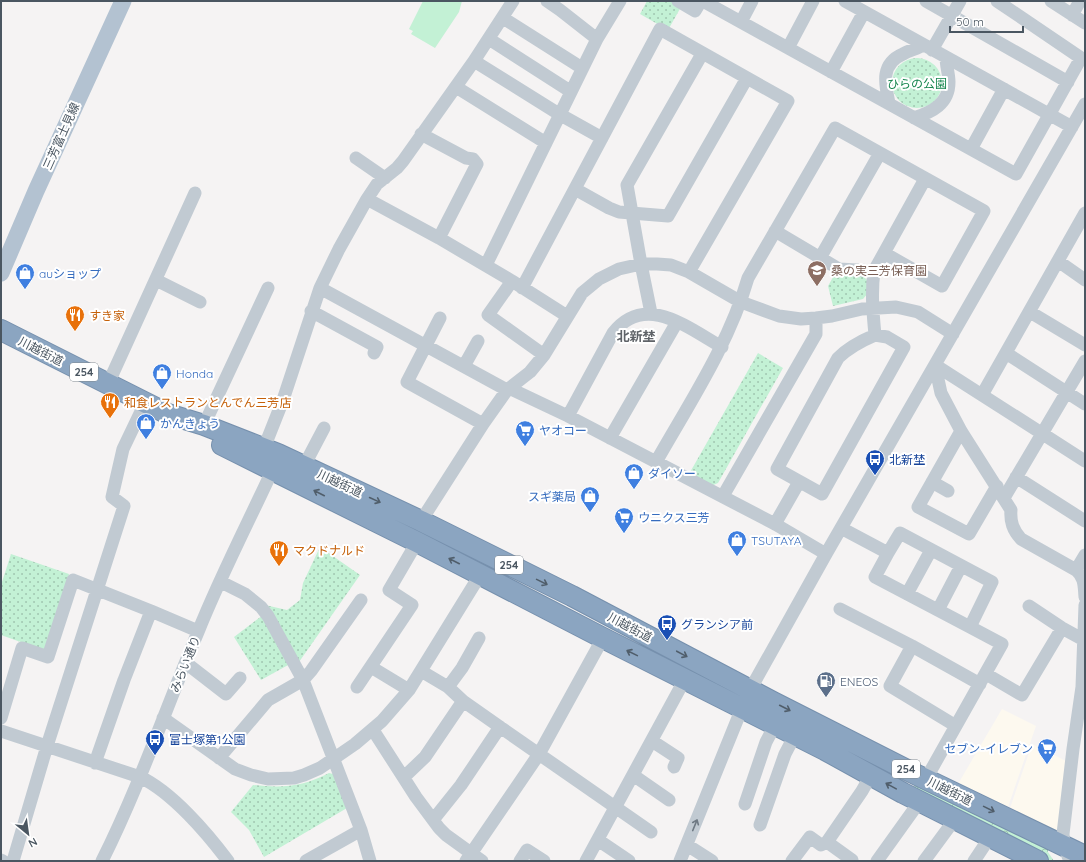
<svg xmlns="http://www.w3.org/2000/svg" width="1086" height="862" viewBox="0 0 1086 862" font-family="Quicksand,'Noto Sans JP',sans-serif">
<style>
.commercial{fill:#fdf9ef}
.grass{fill:url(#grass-dots)}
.forest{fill:url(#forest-crowns)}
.pitch{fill:#c3f1d5}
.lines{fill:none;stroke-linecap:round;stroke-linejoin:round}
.highway-casing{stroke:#7690ad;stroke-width:22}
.minor{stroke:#c1cad2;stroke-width:13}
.major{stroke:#b3c2d1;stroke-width:17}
.highway{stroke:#8ba5c1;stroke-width:20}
.oneway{stroke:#505e6b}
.oneway2{stroke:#6e7983}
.labels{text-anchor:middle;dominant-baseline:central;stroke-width:4;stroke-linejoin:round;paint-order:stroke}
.shield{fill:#fff;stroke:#808990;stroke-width:1}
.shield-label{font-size:11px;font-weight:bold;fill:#4a5661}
.park-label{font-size:12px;fill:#17864f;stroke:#fff}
.street-label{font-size:12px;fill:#4a5661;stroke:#fff}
.education-label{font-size:12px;fill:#785e54;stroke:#fff;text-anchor:start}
.shop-label{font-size:12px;fill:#366cbe;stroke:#fff;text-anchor:start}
.food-label{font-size:12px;fill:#c56008;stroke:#fff;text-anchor:start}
.transit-label{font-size:12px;fill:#164399;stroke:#fff;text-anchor:start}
.service-label{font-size:12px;fill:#4e5e75;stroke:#fff;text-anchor:start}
.neighbourhood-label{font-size:13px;font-weight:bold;fill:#5f6368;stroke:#fff}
</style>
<defs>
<pattern id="grass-dots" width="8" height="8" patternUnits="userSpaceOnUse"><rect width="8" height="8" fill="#c3f1d5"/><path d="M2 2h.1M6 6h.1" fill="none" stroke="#a0c6b0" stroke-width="1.8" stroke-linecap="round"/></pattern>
<pattern id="forest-crowns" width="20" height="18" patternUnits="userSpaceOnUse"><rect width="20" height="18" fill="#c3f1d5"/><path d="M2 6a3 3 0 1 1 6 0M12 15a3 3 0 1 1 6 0" fill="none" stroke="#a0c6b0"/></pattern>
</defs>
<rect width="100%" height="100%" fill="#f5f3f3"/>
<path class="commercial" d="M1002,709L1036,726L1008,807L958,784Z
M1032,744L1066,761L1059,829L1057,832L1010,808Z"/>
<path class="grass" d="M647,1H670L681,7L668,30L640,14Z
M892 83a25 25 0 1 1 50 0a25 25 0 1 1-50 0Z
M836,272L862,275L867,280L868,293L863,299L833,306L828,286Z
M758,353L783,368L718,483L711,486L689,474Z
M320,547L360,575L299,662L265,605L287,610L300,600L303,583Z
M11,554L69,574L47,648L43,650L1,635V585Z
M263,615L290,664L261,680L234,637Z
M329,773L333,774L347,808L264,857L249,830L231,812L253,785C283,788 302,787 329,773Z"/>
<path class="forest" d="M918,780L1048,849V852L1054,861H1048L911,792Z"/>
<path class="pitch" d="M423,1H462L459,12L435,48L411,34L413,31L409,29Z"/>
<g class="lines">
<defs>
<path id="highway" d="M1,330L168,414L204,425L278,454L421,521L572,596L773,702L917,775L1085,856
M222,445L417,542L603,638L825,750L903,793L1038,861"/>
</defs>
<use href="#highway" class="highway-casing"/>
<path class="minor" d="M547,1L560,10L597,39
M678,1L695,11L701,1
M703,1L1016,174L1081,58L997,1
M845,1L1072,127
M926,1L1068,82
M1051,1L1085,23
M1072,15L1080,1
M503,18L582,68
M741,22L752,1
M489,39L570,91
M788,48L813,1
M932,50L960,1
M474,61L559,114L602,138
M831,72L864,12
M456,87L546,143
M889,103C885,84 880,64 903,54C910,50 917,49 923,45
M914,118C932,112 949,104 949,82C949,74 946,66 946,57
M421,134L466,158L473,159L477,164L439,238
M971,149L1004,89
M356,158L385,178
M575,189L609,208L619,212L668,216L747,78
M367,199L439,238L512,281L567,316
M775,231L839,269L874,271
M820,258L880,153
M1058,261L1085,280
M486,265L597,39L620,1
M156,280L200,302
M512,281L488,315L544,355
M320,288L507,390
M522,288L660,29L788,101L689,272
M311,311L377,347L374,353
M1030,312L1085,345
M651,313L641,264L627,185L702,54
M440,318L407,382L483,424
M875,335L887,337L904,347L822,494L777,469L838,358C849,347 861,341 875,335Z
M875,335C873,314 871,293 874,271L925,179
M1006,353L1085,404
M935,365L941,393L961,431L1011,510C1010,522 1013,530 1021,539L1076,570C1085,578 1084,586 1085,597
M935,365L1085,461
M464,366L478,341
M108,384L195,193
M509,388L568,416L775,524L826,554
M982,395L1085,213
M568,416L613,333C645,292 688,328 722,347
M204,425L268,288
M961,431L918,507L969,534L997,486
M610,438L677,322
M656,462C690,402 729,344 748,278L835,128L984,211L942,286L884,253
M304,466L324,428
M1016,477L1085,521
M932,482L948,491
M723,496L816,334V318
M1004,498L1085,361
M421,521L483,424L507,390L530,372L544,355L582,293L599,279L619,269L641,264H657L671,265L689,272L741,302L779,316L801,319L816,318L832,316L862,309L896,307L918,312L953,334
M775,524L799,482
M841,528L888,553L900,533L992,582L970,627L1002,644L926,779
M888,553L875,577L970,627
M1076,570L1085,555
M221,582L245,594L261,607L268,616L303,680L361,830L370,861
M907,594L931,550
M1029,606L1062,628L1084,640
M840,609L912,646
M938,610L961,566
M186,663L226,694L240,678
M371,667L409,690
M421,671L448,687L463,701L500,727L651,832
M986,674L1022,695L1062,628
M357,687L412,605L389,590L417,542
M448,687L462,668L479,638
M1,718L22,648L48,657L73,580L151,611L198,631
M163,718L235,769L251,775L268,779L294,778L304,775L320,768L355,744L382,721L409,690L480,575
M956,726L890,686L912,646L980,684
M373,730L416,797L439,828L446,835L482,861
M1,731L140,777C172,792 207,833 228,861
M652,741L678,758L674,767
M219,758L268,700L303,680L311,671L361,600
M95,763L124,680L151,611
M633,775L669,800
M404,777L425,757L463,701
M745,804L766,742L775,725
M433,820L461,785L500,727
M760,825L785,754L795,735
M598,840L629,861
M827,842L852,860
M687,845L712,861
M1,860L3,861
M13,861L47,746L124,506L112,497L123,449L145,403
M102,861C139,787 166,708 198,632C220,577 248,523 273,469C273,461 263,457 264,448L283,400L320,288L339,249L367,199L377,184L397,168L403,161L474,61L513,1
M306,861L361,830
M466,861L539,754L603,638
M520,861L527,850L544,861
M586,861L685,679
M680,861L742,708L750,690L826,554L1085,104
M792,861L810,837L821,845L827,842L862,791L871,775
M877,861L920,801
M924,861L955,819
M974,861L990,837
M1070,861L1064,846L1063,834L1073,749L1082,687L1085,605"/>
<path class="major" d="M1,273L36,191L123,1"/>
<use href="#highway" class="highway"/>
</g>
<defs><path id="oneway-shaft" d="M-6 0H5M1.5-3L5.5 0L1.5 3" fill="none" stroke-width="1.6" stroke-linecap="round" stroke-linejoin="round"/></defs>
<g class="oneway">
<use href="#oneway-shaft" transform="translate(319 493) rotate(-153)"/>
<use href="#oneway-shaft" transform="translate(375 500) rotate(25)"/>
<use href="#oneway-shaft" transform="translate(454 561) rotate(-153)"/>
<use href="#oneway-shaft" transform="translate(542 582) rotate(26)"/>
<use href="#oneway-shaft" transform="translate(632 653) rotate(-154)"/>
<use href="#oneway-shaft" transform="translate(682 654) rotate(28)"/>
<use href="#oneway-shaft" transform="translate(785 708) rotate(27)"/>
<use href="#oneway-shaft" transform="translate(891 786) rotate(-151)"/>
<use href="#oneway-shaft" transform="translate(989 809) rotate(26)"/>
</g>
<use class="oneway2" href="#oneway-shaft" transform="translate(695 825) rotate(-68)"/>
<defs>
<symbol id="school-pin" viewBox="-11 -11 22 30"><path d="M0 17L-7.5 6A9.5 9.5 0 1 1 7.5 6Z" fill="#8d6e63" stroke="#fff"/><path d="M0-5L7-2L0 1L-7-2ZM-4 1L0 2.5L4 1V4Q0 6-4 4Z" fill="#fff"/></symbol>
<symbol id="shop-pin" viewBox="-11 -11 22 30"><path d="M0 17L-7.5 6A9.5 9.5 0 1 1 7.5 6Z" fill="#3f7fe0" stroke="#fff"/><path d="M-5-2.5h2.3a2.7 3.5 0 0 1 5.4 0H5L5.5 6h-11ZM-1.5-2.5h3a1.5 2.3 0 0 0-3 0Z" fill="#fff"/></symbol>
<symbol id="restaurant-pin" viewBox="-11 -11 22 30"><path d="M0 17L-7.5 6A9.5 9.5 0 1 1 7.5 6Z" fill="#e8710a" stroke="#fff"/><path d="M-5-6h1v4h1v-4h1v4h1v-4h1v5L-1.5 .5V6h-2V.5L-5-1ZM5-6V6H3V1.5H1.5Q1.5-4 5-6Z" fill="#fff"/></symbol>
<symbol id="supermarket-pin" viewBox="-11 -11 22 30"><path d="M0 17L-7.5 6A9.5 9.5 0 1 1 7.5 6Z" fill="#3f7fe0" stroke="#fff"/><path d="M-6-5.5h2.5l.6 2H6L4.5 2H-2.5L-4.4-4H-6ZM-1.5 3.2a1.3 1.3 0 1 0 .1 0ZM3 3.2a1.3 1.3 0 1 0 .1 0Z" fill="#fff"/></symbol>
<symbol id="bus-pin" viewBox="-11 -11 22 30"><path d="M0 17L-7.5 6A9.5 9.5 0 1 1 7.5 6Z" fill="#1a4fb4" stroke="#fff"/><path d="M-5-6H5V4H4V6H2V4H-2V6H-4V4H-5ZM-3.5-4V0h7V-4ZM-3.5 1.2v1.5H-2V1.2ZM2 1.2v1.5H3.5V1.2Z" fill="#fff"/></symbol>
<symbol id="fuel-pin" viewBox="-11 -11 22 30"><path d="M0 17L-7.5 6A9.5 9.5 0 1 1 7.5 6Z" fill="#5c6f8a" stroke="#fff"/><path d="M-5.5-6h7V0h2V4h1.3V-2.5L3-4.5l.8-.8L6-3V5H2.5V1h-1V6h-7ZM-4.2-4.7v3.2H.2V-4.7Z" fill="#fff"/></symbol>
</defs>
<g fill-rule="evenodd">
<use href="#school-pin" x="806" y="259" width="22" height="30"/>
<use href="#shop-pin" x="14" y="262" width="22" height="30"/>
<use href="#restaurant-pin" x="64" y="304" width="22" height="30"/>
<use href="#shop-pin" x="151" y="362" width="22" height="30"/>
<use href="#restaurant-pin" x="99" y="391" width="22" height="30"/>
<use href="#shop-pin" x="135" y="412" width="22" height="30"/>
<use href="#supermarket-pin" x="514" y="419" width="22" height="30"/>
<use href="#bus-pin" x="864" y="448" width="22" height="30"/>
<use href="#shop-pin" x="623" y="462" width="22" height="30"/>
<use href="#shop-pin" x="579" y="485" width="22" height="30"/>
<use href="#supermarket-pin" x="613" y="506" width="22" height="30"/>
<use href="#shop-pin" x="726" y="529" width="22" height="30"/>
<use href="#restaurant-pin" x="268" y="539" width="22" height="30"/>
<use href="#bus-pin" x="656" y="613" width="22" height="30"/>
<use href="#fuel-pin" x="815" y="670" width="22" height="30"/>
<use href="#bus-pin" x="144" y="728" width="22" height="30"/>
<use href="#supermarket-pin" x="1036" y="737" width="22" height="30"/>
</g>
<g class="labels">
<g class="shield">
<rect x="70" y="363" width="28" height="18" rx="3"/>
<rect x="495" y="556" width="28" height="18" rx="3"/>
<rect x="892" y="760" width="28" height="18" rx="3"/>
</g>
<g class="shield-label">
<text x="84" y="372">254</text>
<text x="509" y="565">254</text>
<text x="906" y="769">254</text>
</g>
<g class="park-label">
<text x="917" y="83">ひらの公園</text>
</g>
<g class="street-label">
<text transform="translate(61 136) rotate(-66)">三芳富士見線</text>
<text transform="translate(41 351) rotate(27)">川越街道</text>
<text transform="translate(340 483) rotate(25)">川越街道</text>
<text transform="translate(630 627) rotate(28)">川越街道</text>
<text transform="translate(185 664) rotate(-68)">みらい通り</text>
<text transform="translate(950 791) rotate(26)">川越街道</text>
</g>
<g class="education-label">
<text x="831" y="270">桑の実三芳保育園</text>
</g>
<g class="shop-label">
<text x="39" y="273">auショップ</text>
<text x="176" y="373">Honda</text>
<text x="160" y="423">かんきょう</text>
<text x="539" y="430">ヤオコー</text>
<text x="648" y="473">ダイソー</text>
<text x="576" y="496" text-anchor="end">スギ薬局</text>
<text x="638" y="517">ウニクス三芳</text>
<text x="751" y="540">TSUTAYA</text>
<text x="1033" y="748" text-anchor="end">セブン-イレブン</text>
</g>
<g class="food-label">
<text x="89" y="315">すき家</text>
<text x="124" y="402">和食レストランとんでん三芳店</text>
<text x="293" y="550">マクドナルド</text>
</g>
<g class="transit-label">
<text x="889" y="459">北新埜</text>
<text x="681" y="624">グランシア前</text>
<text x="169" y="739">富士塚第1公園</text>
</g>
<g class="service-label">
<text x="840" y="681">ENEOS</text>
</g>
<g class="neighbourhood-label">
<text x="636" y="336">北新埜</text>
</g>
</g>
<rect width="1086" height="862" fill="none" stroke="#4a5661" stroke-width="4"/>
<g transform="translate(28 834) rotate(151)" stroke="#ffffff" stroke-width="3" paint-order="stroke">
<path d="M0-3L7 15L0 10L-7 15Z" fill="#4a5661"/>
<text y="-6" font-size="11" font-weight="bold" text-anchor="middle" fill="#4a5661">N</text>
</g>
<path d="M950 26v6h73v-6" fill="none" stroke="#4a5661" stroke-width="2"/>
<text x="956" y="26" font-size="12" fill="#4a5661" stroke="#ffffff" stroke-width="3" paint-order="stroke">50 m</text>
</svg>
